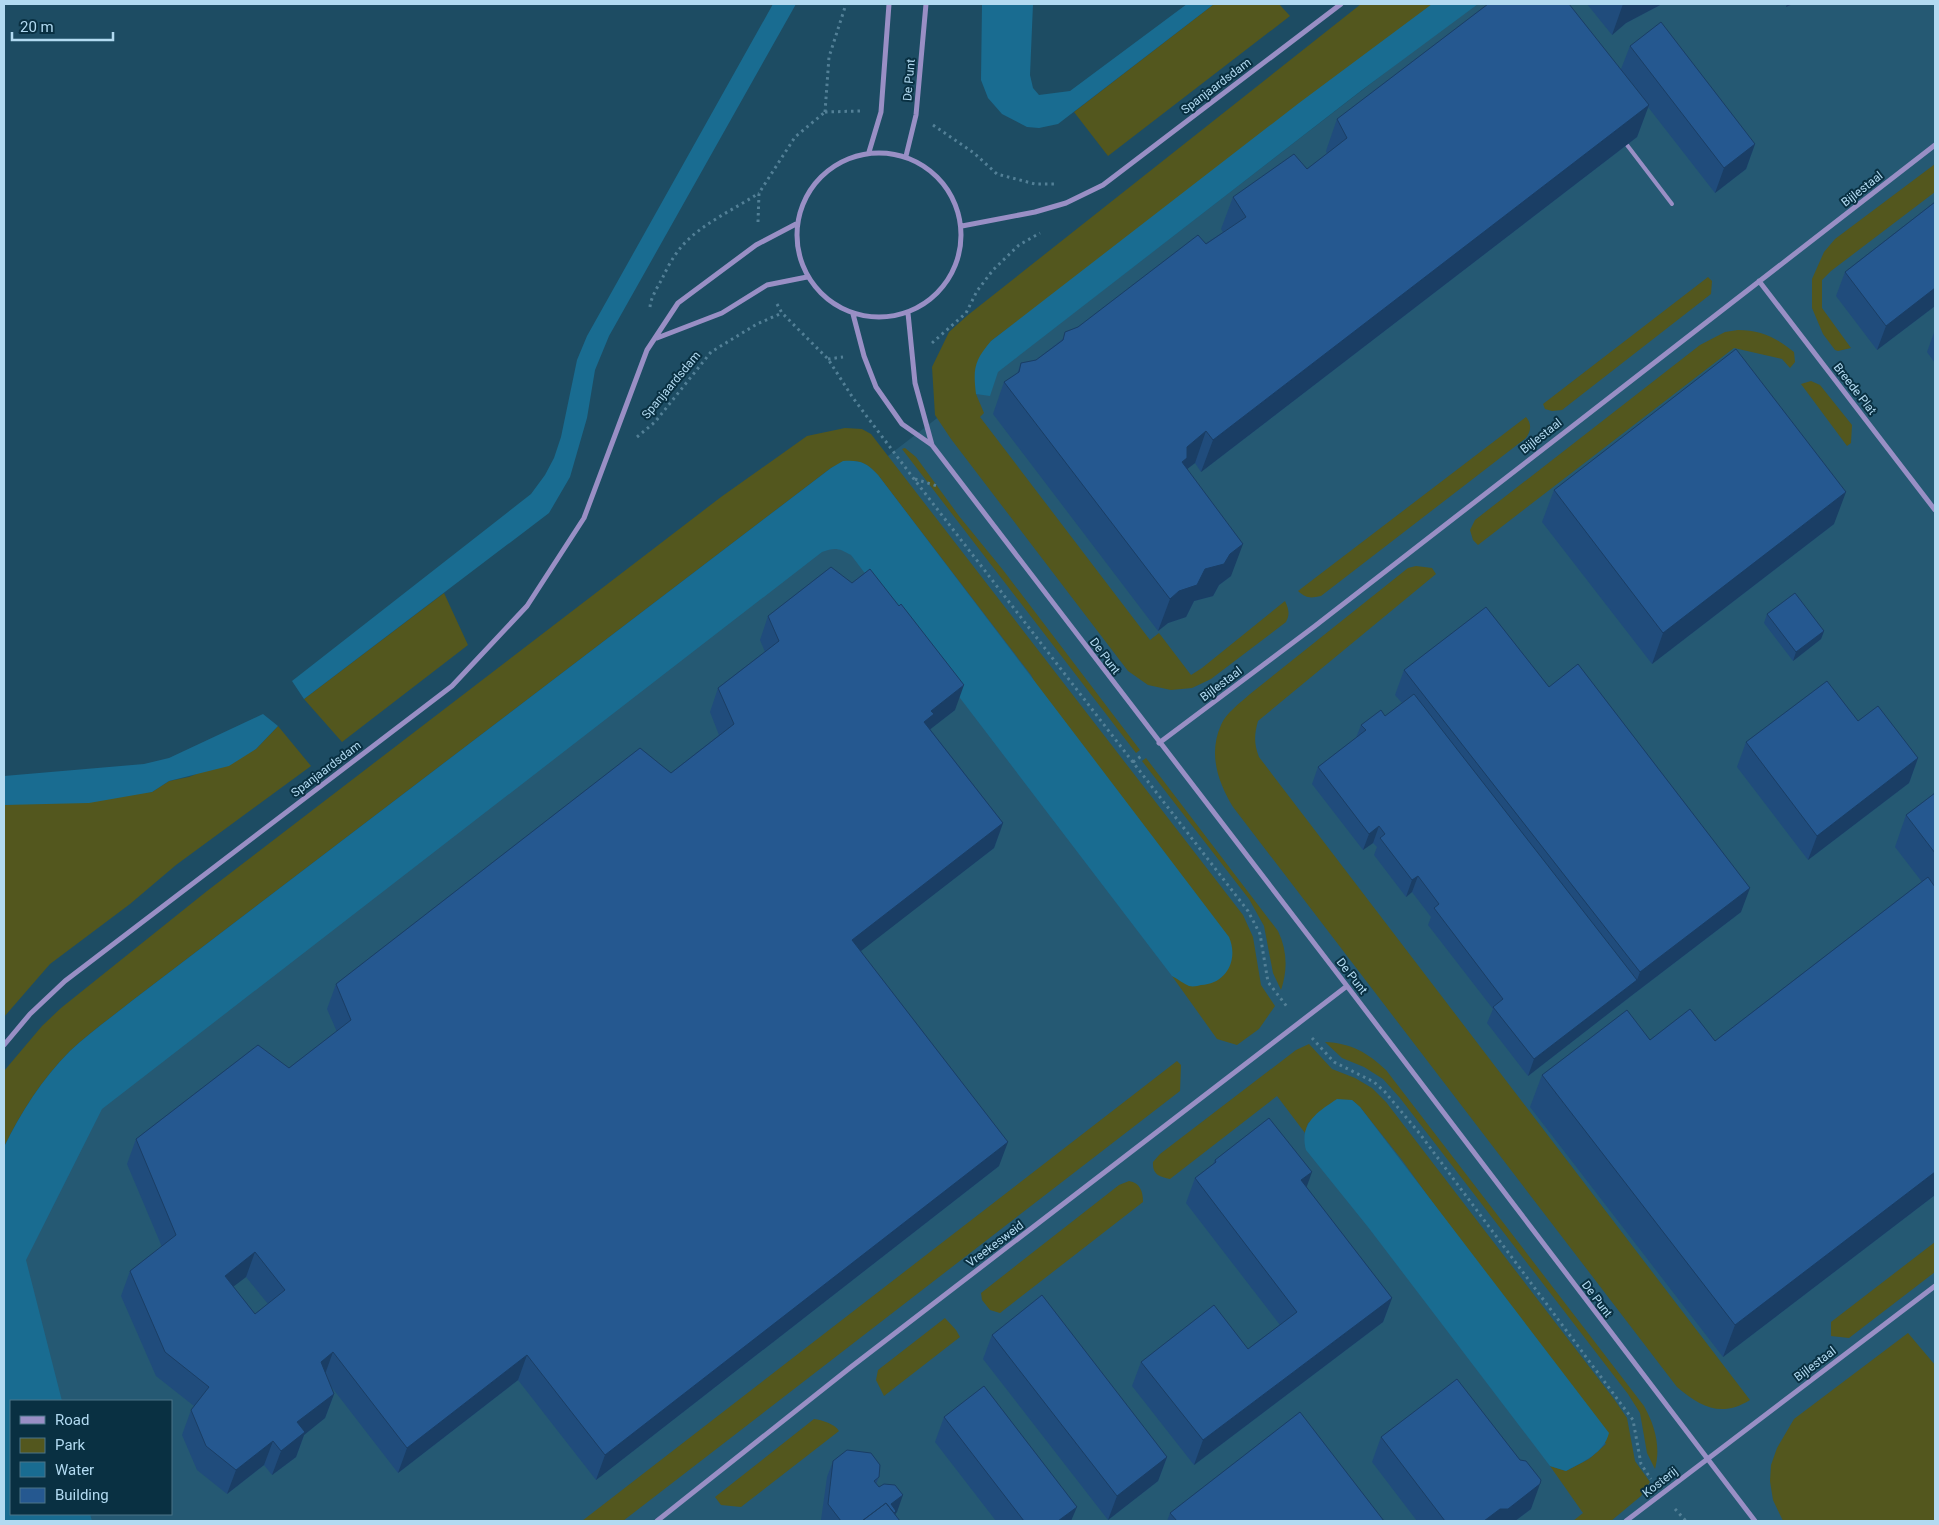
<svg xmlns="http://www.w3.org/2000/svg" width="1939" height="1525" viewBox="0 0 1939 1525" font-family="Roboto,sans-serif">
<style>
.built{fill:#255973}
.green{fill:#53571e}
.water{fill:#196c91}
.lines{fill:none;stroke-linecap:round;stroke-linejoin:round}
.path{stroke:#538097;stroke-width:3;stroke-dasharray:2.5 4;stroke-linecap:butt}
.lane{stroke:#998fc5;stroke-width:4}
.street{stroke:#998fc5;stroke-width:5}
.wall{fill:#204c7c;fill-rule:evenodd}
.shaded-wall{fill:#1a3e65}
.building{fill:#255890;stroke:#1a3e65;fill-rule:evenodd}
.labels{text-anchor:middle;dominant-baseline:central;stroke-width:4;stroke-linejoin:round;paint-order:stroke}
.street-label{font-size:12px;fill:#b2daf1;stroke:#093042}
</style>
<rect width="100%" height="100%" fill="#1d4c63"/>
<path class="built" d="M1474,4H1935V1521H31L30,1514H171V1401H14L4,1324V1225L54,1099Z"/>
<path class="green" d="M1214,4H1279L1290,16L1108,156L1074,112Z
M1361,4H1444L991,341L976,394L984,413L980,417L1150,640L1159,633L1191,675L1202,668L1285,601C1289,610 1290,614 1286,622L1211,679L1192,688L1171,690L1148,685L1128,671L951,439L935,415L932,367L949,332L968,315Z
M1935,164V192L1831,271L1822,280V308L1851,348L1838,351L1835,350L1823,334L1812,308V279L1824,252L1835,239Z
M1708,277L1712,281L1711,294L1562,410L1552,411L1545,409L1543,404Z
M1738,330C1761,330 1777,338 1794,352L1795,362L1790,368L1782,359L1734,348L1478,545L1473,540L1470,530L1475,520L1700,345L1725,332Z
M1811,381L1820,385L1852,425L1851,443L1847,446L1801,384Z
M1526,417C1532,424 1531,431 1526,438L1321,596C1311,598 1307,599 1298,591Z
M845,428L862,429L871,434L1243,915L1253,937L1261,985L1275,1006L1259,1029L1237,1045L1217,1039L1172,976L1190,986L1031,675L878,475C862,458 851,458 831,468L133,1000C112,1017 89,1033 70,1051C42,1079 21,1112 4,1147V1071L42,1026L61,1008L207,891L721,497L807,436Z
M905,448L916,457L959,516L1003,570L1140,750L1136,753L902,449Z
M1416,566L1432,568L1436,574L1258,721C1254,735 1254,744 1259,757L1750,1400C1721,1418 1701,1407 1677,1387L1233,807C1218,782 1208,754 1221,725C1226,713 1240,703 1250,694L1408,568Z
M444,593L468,645L342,742L304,699Z
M278,726L311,766L176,865L130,904L50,964L4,1017V805L152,792L169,781L189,777L256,749Z
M1146,758L1278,931C1287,950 1288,969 1281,990L1273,973L1264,926L1249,899L1142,761Z
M1325,1042C1351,1043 1368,1053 1386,1070L1644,1406C1655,1426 1661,1447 1655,1469L1647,1453L1640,1413L1628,1394L1400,1098L1383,1079L1364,1067L1342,1058Z
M1309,1044L1332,1069L1355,1078L1372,1088L1386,1102L1614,1399L1627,1418L1635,1461L1650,1482L1641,1496L1611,1521H1573L1583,1513L1550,1466L1566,1471L1589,1459L1606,1444L1402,1160L1360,1107L1352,1100L1308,1123L1305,1133L1277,1096L1170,1179C1160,1177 1152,1175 1153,1162L1160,1154L1296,1050Z
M1177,1061L1181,1065L1180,1091L623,1521H582Z
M1129,1181C1140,1183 1143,1191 1143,1202L1000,1313L990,1310L982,1300L981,1293L1119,1185Z
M1935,1242V1272L1849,1338L1831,1336V1322Z
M945,1318L956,1330L960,1337L884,1396L876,1380L878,1370Z
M1908,1333L1935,1365V1521H1783L1773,1500L1770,1481L1771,1465L1777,1448L1794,1419Z
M814,1419C822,1420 835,1424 839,1431L741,1507L721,1505L715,1497Z"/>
<path class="water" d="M773,4H796L609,336L595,370L587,418L570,477L549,513L304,699L292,681L531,494L545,475L554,458L561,437L577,360L587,336Z
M982,4H1033L1030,75L1033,88L1039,95L1070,91L1187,4H1214L1058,124L1039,128L1027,127L1002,114L988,98L981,80Z
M1432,4H1478L1362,90L998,372L990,396L976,394C973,369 974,361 991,341L1299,103Z
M843,461C860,460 866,462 878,475L1229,937C1239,960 1226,984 1201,985C1198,986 1193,987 1189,986C1184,984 1178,979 1172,976L851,555C839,548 835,547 822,552L102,1109L26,1260L62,1401H11V1514H90L92,1521H4V1147C21,1112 42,1079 70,1051C89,1033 112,1017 133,1000L831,468Z
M263,714L278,726L256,749L229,766L169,781L152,792L89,803L4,805V776L144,764L169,758Z
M1337,1099L1352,1100L1360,1107L1609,1433C1604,1453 1583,1462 1566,1471L1550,1466L1368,1227L1306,1150C1299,1124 1317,1112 1337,1099Z"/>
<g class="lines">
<path class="path" d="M825,112L860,111
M825,112L829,57L846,4
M933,125L974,153L997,174L1035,184H1054
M758,222L759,193L795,137L825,112
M777,304L782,313L828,359L853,398L914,479L1248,911L1260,934L1268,982L1288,1008
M650,307C651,297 657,288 662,279C667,268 674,255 682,246C701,224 735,209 759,193
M932,343L966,313L977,291L993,270L1019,245L1040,233
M828,359L843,357
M637,437L655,422L711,352L757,324L782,313
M915,479L937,486
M1133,762L1143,755
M1312,1038L1334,1062L1374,1082L1385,1092L1420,1134L1633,1420L1641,1464L1651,1479
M1675,1509L1686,1521"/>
<path class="lane" d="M1627,145L1672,204"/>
<path class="street" d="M869,152L881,112L889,4
M797 235a82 82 0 1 1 164 0a82 82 0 1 1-164 0Z
M906,156L916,115L926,4
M962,226L1035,212L1066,203L1103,185L1341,4
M1759,281L1935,510
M908,313L915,383L932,445
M853,314L864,356L876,387L902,424L932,445L1347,986L1755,1521
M657,338L722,313L767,285L807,277
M1159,743L1315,626L1935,145
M4,1045L30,1014L65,981L452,686L527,606L584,518L647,350L678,303L756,245L796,224
M657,1521L851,1367L1347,986
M1626,1521L1935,1286"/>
</g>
<path class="wall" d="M1587,4H1662L1626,23L1612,35Z
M1630,46L1755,144L1746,169L1715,193L1648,107L1637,137L1201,472L1195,463L1187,469L1231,576L1219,585L1213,596L1194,601L1186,617L1168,623L1158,631L993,414L1004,382L1017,374L1021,363L1036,360L1078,327L1223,232L1221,229L1233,197L1307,169L1327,154L1326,151L1337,119L1621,69Z
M1935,202V306L1877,350L1836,296L1845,272Z
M1935,330V363L1927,352Z
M1554,490L1834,524L1652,664L1542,522Z
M1767,614L1824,631L1821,639L1793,661L1764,623Z
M768,616L955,710L930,729L1003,823L994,848L860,951L999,1166L596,1480L518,1380L398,1473L330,1385L334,1394L325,1418L304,1435L296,1457L272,1475L264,1465L227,1494L197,1470L182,1435L191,1410L194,1406L156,1376L121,1296L130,1271L162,1247L127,1164L136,1139L289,1068L337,1032L327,1009L336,984L671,773L719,735L710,712L718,688L765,652L760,640ZM246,1277L268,1304L255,1314L233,1286Z
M1404,670L1549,687L1741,912L1631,996L1528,1076L1487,1023L1493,1009L1428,925L1431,917L1412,892L1406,897L1374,855L1377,847L1373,843L1363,850L1312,784L1318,767L1356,738L1361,725L1385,716L1402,703L1395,695Z
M1746,742L1918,758L1909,783L1808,860L1737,767Z
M1935,793V1195L1723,1357L1530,1107L1542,1075L1650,1040L1715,1041L1922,882L1895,847L1906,815Z
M1215,1160L1306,1187L1392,1298L1383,1322L1194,1465L1132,1386L1141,1362L1248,1349L1280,1325L1186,1203L1195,1178L1213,1164Z
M992,1335L1167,1457L1158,1481L1108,1520L983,1359Z
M944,1417L1071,1521H996L935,1442Z
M1381,1437L1531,1509L1515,1521H1417L1372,1462Z
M833,1461L879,1477L876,1484L897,1512L895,1514L900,1521H822L821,1520L827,1477Z
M1170,1513L1384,1521H1167Z"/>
<path class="shaded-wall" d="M1623,4H1662L1626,23L1612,35Z
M1787,4H1793L1786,7Z
M1649,105L1637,137L1201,472L1213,440Z
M1755,144L1746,169L1715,193L1724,168Z
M1935,288V306L1877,350L1886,326Z
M1206,431L1195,463L1182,473L1176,490L1187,447Z
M1846,492L1834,524L1652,664L1663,633Z
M1243,544L1231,576L1219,585L1213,596L1194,601L1186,617L1168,623L1158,631L1170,599L1205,569L1230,554Z
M1824,631L1821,639L1793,661L1796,652Z
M964,685L955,710L928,731L924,722L931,711Z
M1918,758L1909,783L1808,860L1817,836Z
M1003,823L994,848L843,965L852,940Z
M1379,826L1373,843L1363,850L1369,834Z
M1418,876L1412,892L1406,897L1412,880Z
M1750,888L1741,912L1631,996L1528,1076L1534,1059L1637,980L1640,972Z
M1008,1142L999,1166L596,1480L605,1455Z
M1312,1172L1303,1197L1301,1180Z
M1935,1172V1195L1723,1357L1735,1325Z
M255,1252L246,1277L216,1300L225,1276Z
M1392,1298L1383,1322L1194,1465L1203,1440Z
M333,1352L324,1377L321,1362Z
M527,1355L518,1380L398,1473L407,1448Z
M334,1394L325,1418L304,1435L296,1457L272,1475L281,1451L297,1422Z
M273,1441L264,1465L227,1494L236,1470Z
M1167,1457L1158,1481L1108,1520L1117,1496Z
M1540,1484L1531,1509L1515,1521H1484L1500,1509Z
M903,1495L897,1512L896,1513L892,1521L891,1504Z
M1077,1507L1071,1521H1058Z"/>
<path class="building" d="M1488,4H1569L1649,105L1213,440L1206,431L1187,447V458L1182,462L1243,544L1230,554L1224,564L1205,569L1197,585L1179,591L1170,599L1004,382L1019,372L1021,363L1036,360L1063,340L1065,332L1078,327L1198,235L1206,244L1246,217L1233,197L1294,154L1307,169L1347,138L1337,119Z
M1661,22L1755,144L1724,168L1630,46Z
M1935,202V288L1886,326L1845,272Z
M1736,349L1846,492L1663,633L1554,490Z
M831,567L852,583L870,569L899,606L901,604L964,685L931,711L934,714L924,722L1003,823L852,940L1008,1142L605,1455L527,1355L407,1448L333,1352L321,1362L334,1394L297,1422L305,1432L281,1451L273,1441L236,1470L206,1446L191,1410L209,1387L165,1352L130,1271L176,1235L136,1139L258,1045L289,1068L351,1020L336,984L640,748L671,773L734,724L718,688L779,641L768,616ZM255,1252L285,1290L255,1314L225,1276Z
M1795,593L1824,631L1796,652L1767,614Z
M1486,607L1549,687L1578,664L1750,888L1640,972L1404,670Z
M1827,681L1858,721L1878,706L1918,758L1817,836L1746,742Z
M1414,694L1637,980L1534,1059L1493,1007L1503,999L1434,908L1439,904L1418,876L1412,880L1380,838L1385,834L1379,826L1369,834L1318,767L1366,730L1361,725L1381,710L1385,716Z
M1935,793V853L1906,815Z
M1928,877L1935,887V1172L1735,1325L1542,1075L1627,1010L1650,1040L1690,1009L1715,1041Z
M1269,1118L1312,1172L1301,1180L1392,1298L1203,1440L1141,1362L1214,1305L1248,1349L1297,1312L1195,1178L1216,1162L1215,1160Z
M1042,1295L1167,1457L1117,1496L992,1335Z
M1457,1379L1520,1460L1526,1461L1541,1480L1540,1484L1508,1509H1500L1484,1521H1445L1381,1437Z
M984,1386L1077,1507L1058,1521H1024L944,1417Z
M1300,1412L1384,1521H1177L1170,1513Z
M847,1450L871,1453L880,1465L879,1477L874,1481L879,1487L884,1484L895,1485L903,1495L891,1504L896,1511L894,1513L886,1503L862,1521H841L828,1504L833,1461Z
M886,1503L900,1521H862Z"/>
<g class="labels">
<g class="street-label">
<text transform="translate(909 80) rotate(-85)">De Punt</text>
<text transform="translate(1216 86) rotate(-37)">Spanjaardsdam</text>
<text transform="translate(1862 189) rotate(-38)">Bijlestaal</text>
<text transform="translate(671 385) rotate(-50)">Spanjaardsdam</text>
<text transform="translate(1855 389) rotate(52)">Breede Plat</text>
<text transform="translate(1541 436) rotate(-38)">Bijlestaal</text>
<text transform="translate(1105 656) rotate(53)">De Punt</text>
<text transform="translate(1221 684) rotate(-37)">Bijlestaal</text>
<text transform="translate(326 769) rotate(-37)">Spanjaardsdam</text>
<text transform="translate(1352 976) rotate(52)">De Punt</text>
<text transform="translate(995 1244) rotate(-37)">Vreekesweid</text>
<text transform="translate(1597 1299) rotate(53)">De Punt</text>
<text transform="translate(1815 1364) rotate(-37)">Bijlestaal</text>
<text transform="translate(1660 1482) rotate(-38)">Kosterij</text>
</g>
</g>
<rect width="1939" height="1525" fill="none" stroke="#b2daf1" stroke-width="10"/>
<rect x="10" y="1400" width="162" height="115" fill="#093042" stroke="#4d7488"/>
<rect x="20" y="1416" width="25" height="8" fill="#998fc5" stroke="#4d7488"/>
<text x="55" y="1425" font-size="15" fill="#b2daf1">Road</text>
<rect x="20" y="1438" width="25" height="15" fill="#53571e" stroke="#4d7488"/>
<text x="55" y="1450" font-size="15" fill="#b2daf1">Park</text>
<rect x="20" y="1462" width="25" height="15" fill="#196c91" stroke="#4d7488"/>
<text x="55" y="1475" font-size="15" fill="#b2daf1">Water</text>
<rect x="20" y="1488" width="25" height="15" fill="#255890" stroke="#4d7488"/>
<text x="55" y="1500" font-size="15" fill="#b2daf1">Building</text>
<path d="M12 32v8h101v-8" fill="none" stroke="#b2daf1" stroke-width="2.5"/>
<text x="20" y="32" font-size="15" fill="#b2daf1" stroke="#093042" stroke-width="4" paint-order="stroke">20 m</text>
</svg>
